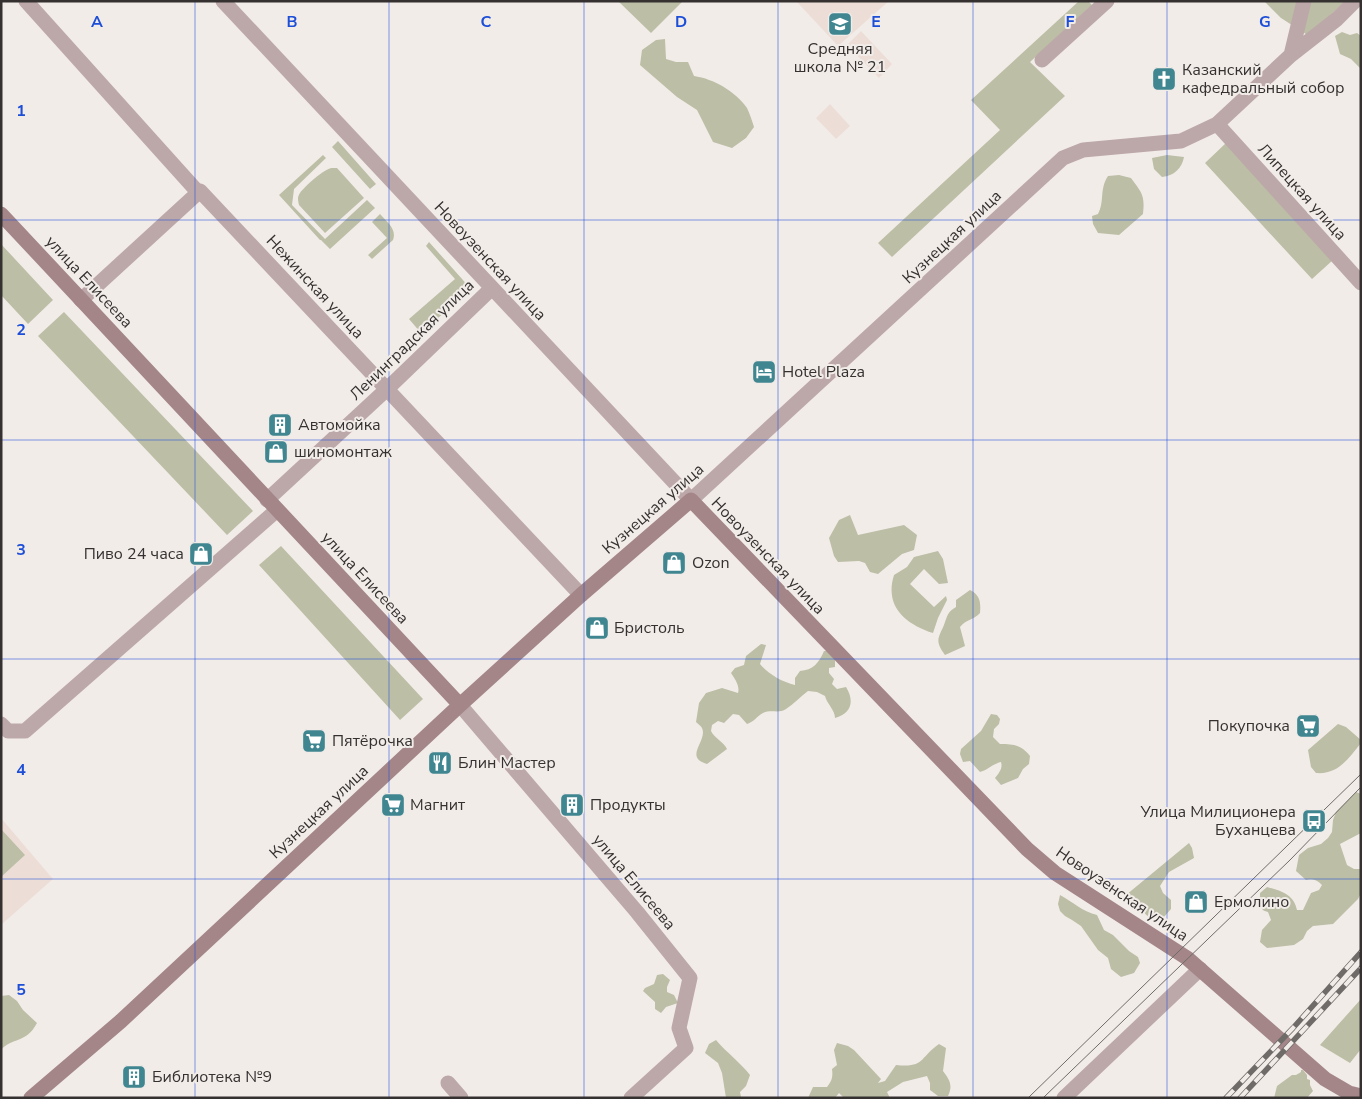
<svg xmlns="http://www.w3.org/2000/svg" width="1362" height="1099" viewBox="0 0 1362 1099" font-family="'Nunito Sans',sans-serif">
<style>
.built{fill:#ecded7}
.green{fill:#bcbea6}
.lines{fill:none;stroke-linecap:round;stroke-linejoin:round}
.street{stroke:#bda8a9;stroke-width:15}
.secondary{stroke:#a48688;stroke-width:15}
.tram{stroke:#6f6b69;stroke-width:1}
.rail-casing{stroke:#6f6b69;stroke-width:5.5}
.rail{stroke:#f2ece9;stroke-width:4;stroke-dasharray:11;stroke-linecap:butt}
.grid{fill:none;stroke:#1d4ed8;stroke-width:1;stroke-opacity:0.55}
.labels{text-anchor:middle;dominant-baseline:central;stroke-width:4;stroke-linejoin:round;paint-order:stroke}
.poi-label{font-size:16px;fill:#343130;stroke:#f2ece9;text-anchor:start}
.street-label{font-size:16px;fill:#343130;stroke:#f2ece9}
.grid-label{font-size:16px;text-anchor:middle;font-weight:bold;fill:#1d4ed8;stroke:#f2ece9;stroke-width:4;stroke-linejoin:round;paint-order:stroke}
</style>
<rect width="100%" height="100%" fill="#f2ece9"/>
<path class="built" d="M796,1H889L838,46Z
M861,31L892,64L879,78L847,45Z
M830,104L850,126L836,139L816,118Z
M1,818L53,879L1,925Z"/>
<path class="green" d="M618,1H683L651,33Z
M1079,1H1088L1092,5L1030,62L1065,96L892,257L878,243L1000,130L971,100Z
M1264,1H1345L1309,36L1281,18Z
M1342,32L1350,35L1357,33L1361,36V69L1351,59L1340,54L1335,36Z
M665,39L666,59L676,62H688L694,76C714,79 735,91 747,108C750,114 752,121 754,127L746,138L732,148L713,142L697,110L677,97L640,65L642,50L656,40Z
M338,141L376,184L370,189L332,147Z
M1226,143L1333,260L1312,279L1205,163Z
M323,155L326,158L294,189L292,205L325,239L367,200L375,208L330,249L321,240H320L279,195Z
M1167,155L1184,157C1182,168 1174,176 1162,177L1154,169L1152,158Z
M332,168H337L364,198L325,233L299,205C298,201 297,197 300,193C305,186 324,169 332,168Z
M1119,175L1131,178C1142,193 1145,195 1143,214L1119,235L1098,233L1093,224L1092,216L1098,214C1105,201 1099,190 1108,176Z
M380,214C387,222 397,229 393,240L372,259L368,255L387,238L372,222Z
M429,242L471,289L421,333L409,319L455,279L426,246Z
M1,244L53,300L28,324L1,295Z
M64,312L253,511L227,535L38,336Z
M850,515L858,535L904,525L917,535L914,550L902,554L878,574L870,572L865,563L859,561L838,562L834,556L829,538L839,520Z
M281,546L423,699L400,720L259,565Z
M938,551L943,559L948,583L939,584L924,569L910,584L934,607L946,596L947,600L938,618L933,633C906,624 884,607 894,575L907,567L914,557Z
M970,590C980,595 981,602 980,613C974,620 966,619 960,627L965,646L945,655C933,639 940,637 945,622C948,614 948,612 956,607V600Z
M761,644L766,645L760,664C768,674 782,682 795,685V678L800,671C813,670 819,663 824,651H830L835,657V667L829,668V673L834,679L832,684L837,689L846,687C855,701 851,714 835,718C835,710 827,704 825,696L817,692L808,691C801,696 794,704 786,709C779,714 771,709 763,713C757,716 754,722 747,724L739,715L733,714L724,723L718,721L712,725L711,731C715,739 723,741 727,749L707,764C683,757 708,741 702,728C701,726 698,724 696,722L699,703L706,693L722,688L738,693C740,686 735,679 731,673L735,668L744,665L746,656Z
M991,714L997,715L1000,719L999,724L994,729L993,737L1000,744C1014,744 1021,745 1030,756L1029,764L1023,769L1018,778L1001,785L995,778C999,773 1003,768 1001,762C992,764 988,770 980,772L970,761L963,762L960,754L961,749L981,731Z
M1338,724L1346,727L1361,740V743C1349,758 1338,775 1316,773L1311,767L1308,750Z
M1356,792L1361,794V833L1340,844L1347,865L1354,869H1361V893L1358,899L1333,924L1313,926L1307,931L1303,939L1294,945L1267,948L1260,942L1262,930L1271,920L1268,912C1258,910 1260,903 1260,893L1267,887C1282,891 1294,895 1297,910H1303L1311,893L1319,890L1322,885C1317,880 1313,878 1306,880L1296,871L1299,855L1308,848L1321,844L1328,838L1332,832L1333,820L1336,812Z
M1,829L25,855L1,877Z
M1189,843L1192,848L1194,858L1169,872L1160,886L1163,893L1171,900V909L1163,918C1159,918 1153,918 1150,917C1140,914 1145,899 1126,895Z
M1060,895C1073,902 1083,912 1097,915L1104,930L1113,935L1129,951L1138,957L1140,963L1134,973L1121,977L1111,969L1108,958L1098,950L1081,926L1072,920L1065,916L1060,911L1058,904Z
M663,974L670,980L667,987V992L674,995L678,1003L666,1007L661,1013L655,1009V1002L643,991L645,988L654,984L657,975Z
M9,995L17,1001L23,1010L37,1023C26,1044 12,1037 1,1050V996Z
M1361,999V1049L1350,1063L1320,1045Z
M716,1040C727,1053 740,1062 750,1075L746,1086L740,1092L741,1097L759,1098H726L722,1073L718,1063L705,1053L709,1044Z
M837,1043L848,1046L854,1050L881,1079L878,1083L885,1081L896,1065C925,1068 919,1058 939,1044L946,1048L943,1071C950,1080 953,1086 948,1096H938L930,1090V1083L927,1076L903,1082L887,1092L890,1098H844L839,1093L835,1098H808L813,1087H827C832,1081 833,1077 832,1069L837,1065L834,1050Z
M1301,1070H1303L1307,1075V1079L1310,1080V1085L1313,1091L1307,1098H1274L1277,1086L1292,1075H1296L1301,1072Z"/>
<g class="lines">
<path class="street" d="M26,1L196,190L200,191L581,595
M223,1L691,500L1063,158L1083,150L1181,141L1217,124L1291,55L1304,1
M1291,55L1337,19L1355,1
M1042,60L1107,1
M1217,124L1361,283
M81,300L200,191
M267,500L387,389L492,288
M460,705L637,912L690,978L679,1028L686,1048L631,1098
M1,724L8,731H25L277,510
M448,1083L461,1098
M1064,1098L1200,969"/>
<path class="secondary" d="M1,214L460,705
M31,1098L121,1021L460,705L581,595L691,500L1027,849L1055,873L1187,958L1325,1079L1349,1093L1361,1096"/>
<path class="tram" d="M1028,1098L1361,774
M1043,1098L1290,860L1361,787"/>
<defs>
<path id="rail" d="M1226,1098L1293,1028L1361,952
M1240,1098L1361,968"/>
</defs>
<use href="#rail" class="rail-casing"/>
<use href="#rail" class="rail"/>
</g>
<path class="grid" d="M195,1V1098M389,1V1098M584,1V1098M778,1V1098M973,1V1098M1167,1V1098M1,220H1361M1,440H1361M1,659H1361M1,879H1361"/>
<defs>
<symbol id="school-square" viewBox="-11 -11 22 22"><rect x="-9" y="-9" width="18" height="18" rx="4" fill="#408691" stroke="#f2ece9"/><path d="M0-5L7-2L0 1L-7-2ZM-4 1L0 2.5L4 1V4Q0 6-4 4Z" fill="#fff"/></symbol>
<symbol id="church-square" viewBox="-11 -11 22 22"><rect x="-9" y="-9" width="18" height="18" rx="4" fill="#408691" stroke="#f2ece9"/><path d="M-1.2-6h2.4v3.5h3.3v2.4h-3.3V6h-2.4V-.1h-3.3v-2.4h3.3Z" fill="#fff"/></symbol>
<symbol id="hotel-square" viewBox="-11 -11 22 22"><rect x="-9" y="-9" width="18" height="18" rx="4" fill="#408691" stroke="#f2ece9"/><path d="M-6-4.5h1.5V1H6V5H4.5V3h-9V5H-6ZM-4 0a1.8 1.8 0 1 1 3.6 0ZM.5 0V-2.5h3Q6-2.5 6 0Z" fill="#fff"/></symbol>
<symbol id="building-square" viewBox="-11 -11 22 22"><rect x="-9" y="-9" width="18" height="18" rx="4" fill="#408691" stroke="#f2ece9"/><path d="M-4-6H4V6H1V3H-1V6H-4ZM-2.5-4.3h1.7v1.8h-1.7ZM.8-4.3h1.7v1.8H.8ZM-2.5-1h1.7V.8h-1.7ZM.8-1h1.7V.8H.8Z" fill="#fff"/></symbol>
<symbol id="shop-square" viewBox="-11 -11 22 22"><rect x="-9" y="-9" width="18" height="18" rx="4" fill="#408691" stroke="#f2ece9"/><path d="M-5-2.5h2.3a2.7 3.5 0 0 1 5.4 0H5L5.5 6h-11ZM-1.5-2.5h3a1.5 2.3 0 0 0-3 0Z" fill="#fff"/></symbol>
<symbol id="supermarket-square" viewBox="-11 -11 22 22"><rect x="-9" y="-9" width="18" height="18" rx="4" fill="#408691" stroke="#f2ece9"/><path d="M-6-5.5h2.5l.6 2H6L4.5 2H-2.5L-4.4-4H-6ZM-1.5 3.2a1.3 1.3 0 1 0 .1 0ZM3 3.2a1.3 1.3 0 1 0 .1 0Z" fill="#fff"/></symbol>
<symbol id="restaurant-square" viewBox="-11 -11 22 22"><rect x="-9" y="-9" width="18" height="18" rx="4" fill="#408691" stroke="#f2ece9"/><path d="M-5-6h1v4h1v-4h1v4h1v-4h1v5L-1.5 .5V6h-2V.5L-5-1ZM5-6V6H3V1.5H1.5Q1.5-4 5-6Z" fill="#fff"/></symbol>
<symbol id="bus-square" viewBox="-11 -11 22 22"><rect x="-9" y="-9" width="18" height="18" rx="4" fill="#408691" stroke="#f2ece9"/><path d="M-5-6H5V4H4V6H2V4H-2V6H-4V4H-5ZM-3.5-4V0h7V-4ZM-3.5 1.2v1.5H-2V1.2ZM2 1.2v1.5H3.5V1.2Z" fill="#fff"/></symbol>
</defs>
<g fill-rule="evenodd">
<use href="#school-square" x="826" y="10" width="28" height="28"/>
<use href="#church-square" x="1150" y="65" width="28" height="28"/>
<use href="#hotel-square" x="750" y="358" width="28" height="28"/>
<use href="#building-square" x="266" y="411" width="28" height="28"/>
<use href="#shop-square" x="262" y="438" width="28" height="28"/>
<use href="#shop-square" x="187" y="540" width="28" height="28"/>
<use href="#shop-square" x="660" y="549" width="28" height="28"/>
<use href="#shop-square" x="583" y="614" width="28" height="28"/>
<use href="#supermarket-square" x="1294" y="712" width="28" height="28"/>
<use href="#supermarket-square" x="300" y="727" width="28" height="28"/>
<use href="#restaurant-square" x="426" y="749" width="28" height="28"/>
<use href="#supermarket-square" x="379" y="791" width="28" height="28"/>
<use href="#building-square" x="558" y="791" width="28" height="28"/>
<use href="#bus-square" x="1300" y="807" width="28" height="28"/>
<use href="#shop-square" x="1182" y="888" width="28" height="28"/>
<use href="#building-square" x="120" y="1063" width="28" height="28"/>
</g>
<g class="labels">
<g class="poi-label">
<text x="840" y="49" text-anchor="middle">Средняя<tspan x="840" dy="18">школа № 21</tspan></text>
<text x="1182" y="70">Казанский<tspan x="1182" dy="18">кафедральный собор</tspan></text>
<text x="782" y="372">Hotel Plaza</text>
<text x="298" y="425">Автомойка</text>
<text x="294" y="452">шиномонтаж</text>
<text x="184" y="554" text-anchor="end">Пиво 24 часа</text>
<text x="692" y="563">Ozon</text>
<text x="614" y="628">Бристоль</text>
<text x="1290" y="726" text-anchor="end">Покупочка</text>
<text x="332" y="741">Пятёрочка</text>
<text x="458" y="763">Блин Мастер</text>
<text x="410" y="805">Магнит</text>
<text x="590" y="805">Продукты</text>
<text x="1296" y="812" text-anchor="end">Улица Милиционера<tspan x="1296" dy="18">Буханцева</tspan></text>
<text x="1214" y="902">Ермолино</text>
<text x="152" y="1077">Библиотека №9</text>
</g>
<g class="street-label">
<text transform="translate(1302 192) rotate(48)">Липецкая улица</text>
<text transform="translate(952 237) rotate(-43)">Кузнецкая улица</text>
<text transform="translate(490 261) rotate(47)">Новоузенская улица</text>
<text transform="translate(89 282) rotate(47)">улица Елисеева</text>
<text transform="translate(315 287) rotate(47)">Нежинская улица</text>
<text transform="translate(412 340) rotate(-44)">Ленинградская улица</text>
<text transform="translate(653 509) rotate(-41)">Кузнецкая улица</text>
<text transform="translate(768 556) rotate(46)">Новоузенская улица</text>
<text transform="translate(365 578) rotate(47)">улица Елисеева</text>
<text transform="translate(319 812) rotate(-43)">Кузнецкая улица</text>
<text transform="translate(634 882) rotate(50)">улица Елисеева</text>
<text transform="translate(1122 894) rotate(34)">Новоузенская улица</text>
</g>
</g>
<g class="grid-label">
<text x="97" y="27">A</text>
<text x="292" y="27">B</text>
<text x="486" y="27">C</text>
<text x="681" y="27">D</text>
<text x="876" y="27">E</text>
<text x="1070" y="27">F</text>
<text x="1265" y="27">G</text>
<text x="21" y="116">1</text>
<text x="21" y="335">2</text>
<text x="21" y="555">3</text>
<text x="21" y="775">4</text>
<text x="21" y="995">5</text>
</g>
<rect width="1362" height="1099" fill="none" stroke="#343130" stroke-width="5"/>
</svg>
